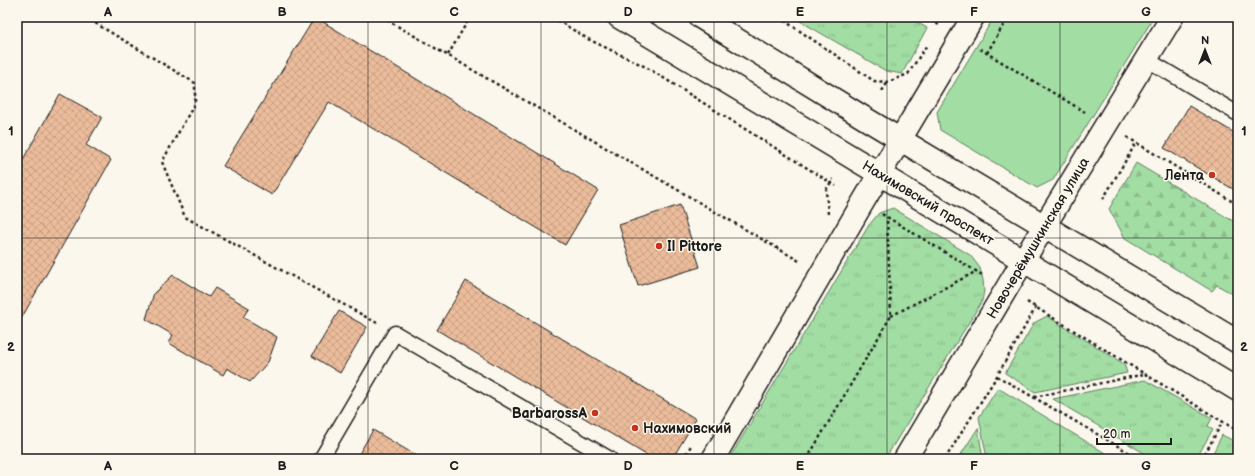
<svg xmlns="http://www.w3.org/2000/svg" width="1255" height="476" viewBox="0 0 1255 476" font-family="'Balsamiq Sans',sans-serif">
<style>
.grass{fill:url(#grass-tufts);stroke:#5f7c60}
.forest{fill:url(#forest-firs);stroke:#5f7c60}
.park{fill:#a2dda3;stroke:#5f7c60}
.building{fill:url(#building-cross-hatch);stroke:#1c1c1c}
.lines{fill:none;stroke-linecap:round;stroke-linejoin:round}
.service-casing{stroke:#1c1c1c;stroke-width:17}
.tertiary-casing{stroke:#1c1c1c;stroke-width:25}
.secondary-casing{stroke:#1c1c1c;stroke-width:25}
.path{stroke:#1c1c1c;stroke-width:2.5;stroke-dasharray:3 3;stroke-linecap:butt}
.service{stroke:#fbf7ec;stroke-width:14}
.tertiary{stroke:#fbf7ec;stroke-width:22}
.secondary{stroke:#fbf7ec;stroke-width:22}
.grid{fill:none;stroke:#1c1c1c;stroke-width:1;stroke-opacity:0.55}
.poi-dot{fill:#c8321e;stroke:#fbf7ec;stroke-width:1.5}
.labels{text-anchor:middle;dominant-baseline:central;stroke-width:3;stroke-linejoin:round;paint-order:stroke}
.poi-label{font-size:14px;font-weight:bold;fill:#1c1c1c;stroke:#fbf7ec;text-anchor:end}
.street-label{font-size:14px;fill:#1c1c1c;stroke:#fbf7ec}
.neatline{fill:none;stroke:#1c1c1c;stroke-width:1.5}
.grid-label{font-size:13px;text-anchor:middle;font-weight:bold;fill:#1c1c1c}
</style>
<defs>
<pattern id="grass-tufts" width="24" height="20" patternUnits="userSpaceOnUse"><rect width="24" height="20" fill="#a2dda3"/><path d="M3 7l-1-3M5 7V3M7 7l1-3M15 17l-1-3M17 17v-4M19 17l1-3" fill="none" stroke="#8bbd8c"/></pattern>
<pattern id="forest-firs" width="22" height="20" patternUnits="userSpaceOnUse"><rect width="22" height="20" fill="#a2dda3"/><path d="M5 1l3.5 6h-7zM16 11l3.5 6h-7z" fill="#8bbd8c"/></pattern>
<pattern id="building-cross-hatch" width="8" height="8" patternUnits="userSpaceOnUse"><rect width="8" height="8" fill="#ebbc9b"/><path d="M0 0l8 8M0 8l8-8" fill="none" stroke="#c9a185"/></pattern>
</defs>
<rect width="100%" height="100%" fill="#fbf7ec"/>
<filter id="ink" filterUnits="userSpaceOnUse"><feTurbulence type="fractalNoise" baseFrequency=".025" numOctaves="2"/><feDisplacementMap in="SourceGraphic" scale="8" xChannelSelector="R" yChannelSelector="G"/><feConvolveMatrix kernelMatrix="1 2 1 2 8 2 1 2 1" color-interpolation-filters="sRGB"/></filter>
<g filter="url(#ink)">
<path class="grass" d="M793,17H908L927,28L902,74L886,71Z
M893,208L970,255L980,268L983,280L984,291L982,301L885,459H729L869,225L879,213Z
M1047,316L1124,364L1127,373L1035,392L1005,373L1034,323Z
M1145,380L1212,418L1208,426L1213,429L1196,459H1154L1053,399Z
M998,388L1115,459H987L979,417Z
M1222,435L1238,443V459H1210Z"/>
<path class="forest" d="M1136,163L1238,224V297L1217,285L1212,291L1125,238L1109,209Z
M978,428L983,459H958Z"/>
<path class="park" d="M994,17H1154L1053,180L1037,188L940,130L937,112Z"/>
<path class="building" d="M315,17L598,190L565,245L329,102L272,195L223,166Z
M60,94L102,117L86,145L111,160L17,326V170Z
M1189,106L1238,135V192L1164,148Z
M680,205L700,267L638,286L619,225Z
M173,275L209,297L215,288L249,308L243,317L277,337L268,362L250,382L227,368L223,375L169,343L173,335L146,319L154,293Z
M466,281L696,419L672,459H653L437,330Z
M339,311L367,327L340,373L312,356Z
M373,430L422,459H356Z"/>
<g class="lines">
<defs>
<path id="service" d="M1146,59L1238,114
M321,459L395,333L610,459"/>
<path id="tertiary" d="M713,459L863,202L973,17
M905,459L1023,261L1172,17"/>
<path id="secondary" d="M619,17L1238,390
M700,17L866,119L1238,342"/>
</defs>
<use href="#service" class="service-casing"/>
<use href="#tertiary" class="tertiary-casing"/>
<use href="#secondary" class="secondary-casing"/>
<path class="path" d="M85,17L195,83V103L162,162L185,217L377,323
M382,17L801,262
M552,17L588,39L646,67L836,186
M779,17L874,81L888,82L908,74L927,45
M926,17L939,25
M980,49L1085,112
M987,53L1008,17
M448,55L470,17
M882,91L888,82
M1127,137L1238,205
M1103,199L1136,143
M828,214L826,190L833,179
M882,214L984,276
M1027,302L1238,431
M891,316L977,271
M997,376L1140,459
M1034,397L1145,374
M683,459L692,444
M807,459L891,316L887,217
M945,459L997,376L1036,307
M1202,459L1223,421"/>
<use href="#service" class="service"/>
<use href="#tertiary" class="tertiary"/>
<use href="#secondary" class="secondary"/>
</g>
</g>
<path class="grid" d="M195,17V459M368,17V459M541,17V459M714,17V459M887,17V459M1060,17V459M17,238H1238"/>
<g class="poi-dot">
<circle cx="1212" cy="175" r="4"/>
<circle cx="659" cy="246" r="4"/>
<circle cx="595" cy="413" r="4"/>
<circle cx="635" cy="428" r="4"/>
</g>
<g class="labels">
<g class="poi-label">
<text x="1204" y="175">Лента</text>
<text x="667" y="246" text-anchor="start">Il Pittore</text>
<text x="587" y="413">BarbarossA</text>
<text x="643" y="428" text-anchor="start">Нахимовский</text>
</g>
<g class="street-label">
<text transform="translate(928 203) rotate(31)">Нахимовский проспект</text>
<text transform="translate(1038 238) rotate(-59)">Новочерёмушкинская улица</text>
</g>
</g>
<rect width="1255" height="476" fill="none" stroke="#fbf7ec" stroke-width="44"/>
<g transform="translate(1205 50)" stroke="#fbf7ec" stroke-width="3" paint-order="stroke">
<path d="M0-3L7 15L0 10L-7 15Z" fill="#1c1c1c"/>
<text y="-6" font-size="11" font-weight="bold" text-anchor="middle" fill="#1c1c1c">N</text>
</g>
<path d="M1097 438v6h74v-6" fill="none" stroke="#1c1c1c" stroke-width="2"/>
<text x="1103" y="438" font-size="12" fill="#1c1c1c" stroke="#fbf7ec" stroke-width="3" paint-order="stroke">20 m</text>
<rect x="22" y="22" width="1211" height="432" class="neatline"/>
<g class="grid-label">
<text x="108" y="16">A</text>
<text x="282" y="16">B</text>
<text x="454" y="16">C</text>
<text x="628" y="16">D</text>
<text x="800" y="16">E</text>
<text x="974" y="16">F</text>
<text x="1146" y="16">G</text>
<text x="11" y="135">1</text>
<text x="1244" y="135">1</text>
<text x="11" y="351">2</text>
<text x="1244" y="351">2</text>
<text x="108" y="470">A</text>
<text x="282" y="470">B</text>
<text x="454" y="470">C</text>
<text x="628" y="470">D</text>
<text x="800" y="470">E</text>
<text x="974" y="470">F</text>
<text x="1146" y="470">G</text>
</g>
</svg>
